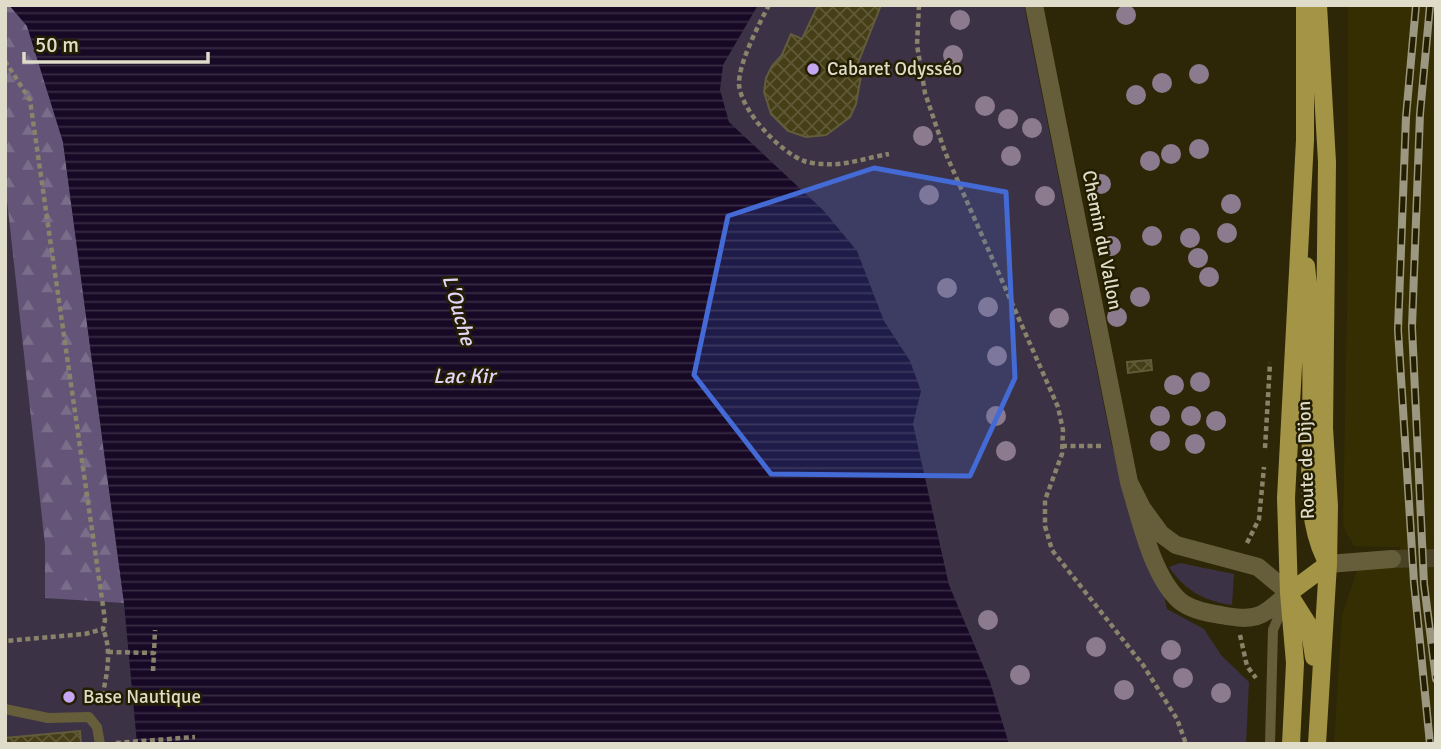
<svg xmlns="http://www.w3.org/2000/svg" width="1441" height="749" viewBox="0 0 1441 749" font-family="Signika,sans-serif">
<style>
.built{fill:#362e03}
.green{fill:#3b3246}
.forest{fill:url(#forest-firs)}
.water{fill:url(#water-rules)}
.building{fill:url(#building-cross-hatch);stroke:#635c3b;stroke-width:2}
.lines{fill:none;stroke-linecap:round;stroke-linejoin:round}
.minor-tunnel{stroke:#494224;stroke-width:18;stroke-dasharray:18 9;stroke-linecap:butt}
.path{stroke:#88836a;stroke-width:4.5;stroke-dasharray:5 3.5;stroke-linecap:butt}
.service{stroke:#665e3a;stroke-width:10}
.minor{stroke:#665e3a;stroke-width:18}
.primary{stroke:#a49445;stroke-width:18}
.rail-casing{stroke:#9c9780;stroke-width:8}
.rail{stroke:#241e00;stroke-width:5;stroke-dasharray:16;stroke-linecap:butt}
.tree{fill:#8c7b8e}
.marked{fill:#446ad5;fill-opacity:0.2;stroke:#446ad5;stroke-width:5;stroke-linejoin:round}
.poi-dot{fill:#c6a6f0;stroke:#241e00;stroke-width:2.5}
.labels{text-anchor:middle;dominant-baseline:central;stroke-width:5;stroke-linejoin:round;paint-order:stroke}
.poi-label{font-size:19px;fill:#dfdcca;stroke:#241e00;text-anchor:start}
.street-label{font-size:19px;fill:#dfdcca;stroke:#241e00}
.water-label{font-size:21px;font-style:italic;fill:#e4d5fa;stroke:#241e00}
</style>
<defs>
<pattern id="forest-firs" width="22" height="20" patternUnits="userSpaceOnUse" patternTransform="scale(1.75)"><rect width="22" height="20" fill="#645578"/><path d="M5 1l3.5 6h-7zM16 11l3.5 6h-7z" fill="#7a6d8a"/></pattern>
<pattern id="water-rules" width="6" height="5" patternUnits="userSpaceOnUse" patternTransform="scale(1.75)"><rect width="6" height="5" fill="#170926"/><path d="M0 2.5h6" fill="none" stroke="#382c44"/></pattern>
<pattern id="building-cross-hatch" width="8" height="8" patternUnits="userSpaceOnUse" patternTransform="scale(1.75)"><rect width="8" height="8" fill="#463e16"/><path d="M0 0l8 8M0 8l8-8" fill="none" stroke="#605937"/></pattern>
</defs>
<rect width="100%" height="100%" fill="#2e2707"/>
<path class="built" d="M1348,5H1436V530L1433,538L1436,555V744H1334L1342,616L1357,570L1401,567L1400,547L1354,546L1343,526L1348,262Z"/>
<path class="green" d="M5,5H1024L1112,446L1153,545L1167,609L1204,629L1221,655L1249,682L1246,744H5Z
M1180,563L1234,574L1232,605C1203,601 1185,590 1169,567Z"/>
<path class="forest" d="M5,5H9L27,26L63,142L124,603L45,598V545L5,182Z"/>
<path class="water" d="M9,5H758L723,65L720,90L729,122L824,211L857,251L884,321L910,361L921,391L913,424L949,585L990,682L1009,744H137L124,603L63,142L27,26Z"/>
<path class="building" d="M818,5H881L854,73L861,76L856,104L850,117L826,135L806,137L788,131L771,114L764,92L766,78L772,66L782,55L791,34L802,39Z
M1151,360L1152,370L1128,373L1127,362Z
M80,731L81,744H5V738Z"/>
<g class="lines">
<path class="minor-tunnel" d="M1392,559L1436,558"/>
<path class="path" d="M769,5C759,24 738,64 739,85C742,112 779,151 804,161C810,163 818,164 825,164C845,166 869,157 889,154
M919,5L917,45L925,93L945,152L1058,407L1063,430L1062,454L1045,500V526L1052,550L1143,665L1177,719L1186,744
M5,61L30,100L105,620L103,629L85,634L5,641
M1062,446H1103
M1265,448L1270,363
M1247,543L1259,519L1264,467
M1240,635L1247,666L1256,678
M108,652L154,653L155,630
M153,671L154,653
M100,704C106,681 113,652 103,629
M116,743L195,737"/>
<path class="service" d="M5,709L48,718L89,717L97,727L100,744
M1270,744L1273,630L1286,599"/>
<path class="minor" d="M1034,5L1129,482C1140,518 1152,576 1180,601C1191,610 1208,613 1221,615C1258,622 1261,617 1289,593L1258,567L1176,545L1161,534L1142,508L1129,482
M1328,564L1392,559"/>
<path class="primary" d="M1306,266C1312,319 1312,371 1311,424C1311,468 1305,517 1325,558
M1289,593L1328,564
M1290,596L1309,626L1314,657
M1291,744L1295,663L1289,593L1286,498L1305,140V5
M1317,744L1328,564L1329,506L1324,428L1327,162L1318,5"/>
<defs>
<path id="rail" d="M1416,5L1406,117L1398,330L1414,582L1430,744
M1430,5L1420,114L1412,327L1424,584L1436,679"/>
</defs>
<use href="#rail" class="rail-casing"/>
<use href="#rail" class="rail"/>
</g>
<g class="tree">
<circle cx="1126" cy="15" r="10"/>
<circle cx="960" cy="20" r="10"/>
<circle cx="953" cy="55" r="10"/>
<circle cx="1199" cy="74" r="10"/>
<circle cx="1162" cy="83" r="10"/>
<circle cx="1136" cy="95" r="10"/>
<circle cx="985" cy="106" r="10"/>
<circle cx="1008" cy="119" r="10"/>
<circle cx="1032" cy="128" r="10"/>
<circle cx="923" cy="136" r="10"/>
<circle cx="1199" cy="149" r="10"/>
<circle cx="1171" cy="154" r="10"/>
<circle cx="1011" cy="156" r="10"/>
<circle cx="1150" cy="161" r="10"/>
<circle cx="1101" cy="184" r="10"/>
<circle cx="929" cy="195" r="10"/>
<circle cx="1045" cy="196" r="10"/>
<circle cx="1231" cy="204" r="10"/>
<circle cx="1227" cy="233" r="10"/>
<circle cx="1152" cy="236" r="10"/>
<circle cx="1190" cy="238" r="10"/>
<circle cx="1111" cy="246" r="10"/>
<circle cx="1198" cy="258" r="10"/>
<circle cx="1209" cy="277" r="10"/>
<circle cx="947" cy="288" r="10"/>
<circle cx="1140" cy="297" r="10"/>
<circle cx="988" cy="307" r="10"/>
<circle cx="1117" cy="317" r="10"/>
<circle cx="1059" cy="318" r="10"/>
<circle cx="997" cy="356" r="10"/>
<circle cx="1200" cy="382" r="10"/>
<circle cx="1174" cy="385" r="10"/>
<circle cx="996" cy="416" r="10"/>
<circle cx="1160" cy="416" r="10"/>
<circle cx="1191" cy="416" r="10"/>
<circle cx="1216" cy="421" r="10"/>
<circle cx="1160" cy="441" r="10"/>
<circle cx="1195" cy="444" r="10"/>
<circle cx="1006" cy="451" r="10"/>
<circle cx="988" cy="620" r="10"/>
<circle cx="1096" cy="647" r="10"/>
<circle cx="1171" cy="650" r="10"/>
<circle cx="1020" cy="675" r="10"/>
<circle cx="1183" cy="678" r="10"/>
<circle cx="1124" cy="690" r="10"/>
<circle cx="1221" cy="693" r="10"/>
</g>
<path class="marked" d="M874,168L1006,192L1015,378L970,476L771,474L694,375L728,216Z"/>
<g class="poi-dot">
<circle cx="813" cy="69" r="7"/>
<circle cx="69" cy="697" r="7"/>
</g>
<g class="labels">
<g class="poi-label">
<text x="827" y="69">Cabaret Odysséo</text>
<text x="83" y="697">Base Nautique</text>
</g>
<g class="street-label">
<text transform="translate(1102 240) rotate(79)">Chemin du Vallon</text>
<text transform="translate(1306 460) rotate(-92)">Route de Dijon</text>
</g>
<g class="water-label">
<text transform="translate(459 310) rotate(74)">L'Ouche</text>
<text x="464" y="376">Lac Kir</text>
</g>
</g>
<rect width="1441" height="749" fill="none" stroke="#dfdcca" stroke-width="14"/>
<path d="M24 52v10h184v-10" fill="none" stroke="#dfdcca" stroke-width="3.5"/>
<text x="35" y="52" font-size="21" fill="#dfdcca" stroke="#241e00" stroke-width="5" paint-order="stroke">50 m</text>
</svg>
